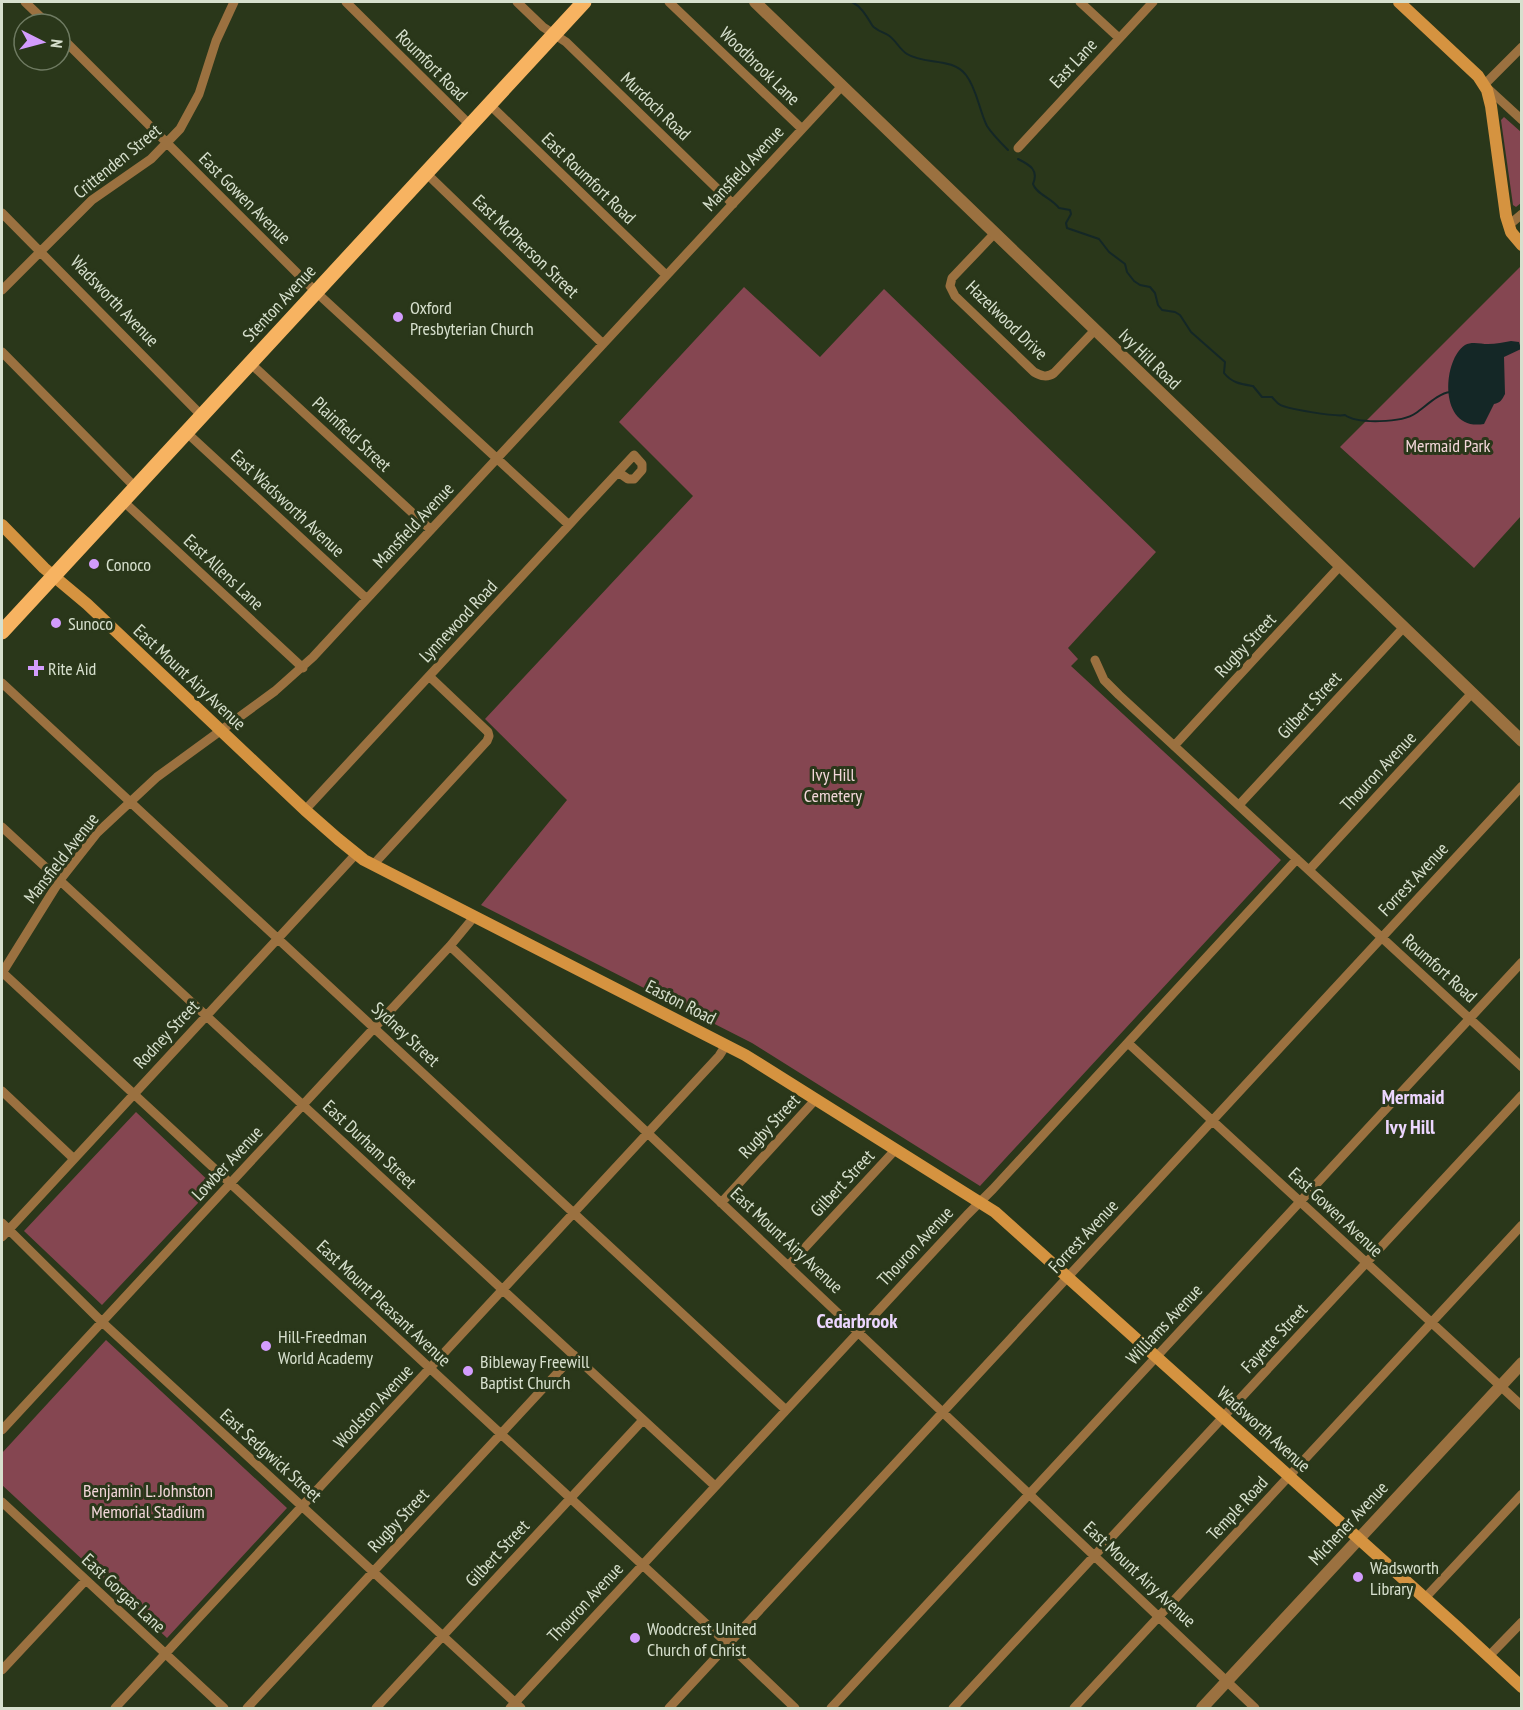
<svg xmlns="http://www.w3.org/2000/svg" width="1523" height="1710" viewBox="0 0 1523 1710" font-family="'PT Sans Narrow',sans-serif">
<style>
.green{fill:#854651}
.water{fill:#142726}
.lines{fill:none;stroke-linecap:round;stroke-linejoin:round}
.stream{stroke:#142726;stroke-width:2}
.minor{stroke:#9b7140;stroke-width:9}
.tertiary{stroke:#9b7140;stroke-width:12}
.secondary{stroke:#d59340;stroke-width:12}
.primary{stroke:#f7b361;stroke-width:15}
.poi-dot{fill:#d39cfd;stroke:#2a371a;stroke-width:2}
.labels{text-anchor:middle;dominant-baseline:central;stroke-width:6;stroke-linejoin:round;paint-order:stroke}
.street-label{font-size:18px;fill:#d7e0ce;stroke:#2a371a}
.poi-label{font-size:18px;fill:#d7e0ce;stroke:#2a371a;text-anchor:start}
.park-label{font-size:18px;fill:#f3d7da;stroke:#2a371a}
.neighbourhood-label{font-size:20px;font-weight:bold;fill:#ecd6ff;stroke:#2a371a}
</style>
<rect width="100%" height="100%" fill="#2a371a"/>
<path class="green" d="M1504,117L1521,132V203L1516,207L1513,205L1501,120Z
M1521,266V516L1474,568L1340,447Z
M744,287L820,357L884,289L1156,552L1068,648L1078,659L1071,666L1281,860L980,1186L752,1043L481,905L567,800L485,719L693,496L619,422Z
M136,1112L214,1186L102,1305L24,1231Z
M106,1340L287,1508L167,1638L2,1485V1453Z"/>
<path class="water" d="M1511,341L1519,342L1521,349L1504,357L1505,394C1502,400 1500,403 1494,404L1484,424C1438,432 1442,360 1465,345C1472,341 1481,344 1488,344C1496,344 1504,342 1511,341Z"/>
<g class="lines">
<path class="stream" d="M852,2C862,7 867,17 872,25C875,30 883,32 888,35C896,40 899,49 907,54C925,65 952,57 966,75C977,89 979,110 987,126C992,134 1001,143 1008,150
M1018,159C1030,165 1039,170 1033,184C1036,194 1052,198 1059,208L1070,210L1071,214L1066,223L1067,228L1099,239L1109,252L1125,264L1127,272L1134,281L1140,285L1150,287L1155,293L1158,305L1162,310L1175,312L1180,315L1191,332L1225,362L1224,373C1232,383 1241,384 1253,386L1262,397H1272C1274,399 1277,403 1279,404C1285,409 1337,417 1345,415C1357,424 1402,423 1416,413C1426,406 1439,393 1450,392"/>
<path class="minor" d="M25,2L48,24
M346,2L470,125
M517,2L543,27L566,42L733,204
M669,2L802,129
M1080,2L1119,38
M60,36L316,292L569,525
M1522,47L1484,85L1522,120
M489,104L666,275
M1018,148L1153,2
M426,173L603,344
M2,213L202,416
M1509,225L1522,214
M994,234L952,278L950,286L955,296L1034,372C1041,376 1047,378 1054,373L1094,331
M2,290L92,200L151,159L180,129L199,94L216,41L234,2
M2,352L135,487
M250,363L431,530
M186,432L367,599
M123,501L303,668
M1095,660L1104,680L1119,695L1522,1067
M2,683L786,1410
M1174,746L1340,566
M1239,805L1404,627
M305,810L569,525L578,515L634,455L642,464V470L634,479H628L618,472
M2,827L715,1486
M373,865L487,741L489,736L488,732L429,676
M1309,870L1472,693
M450,946L1255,1708
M2,972L729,1645L795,1708
M2,973L60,880L97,833L157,777L275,691L313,657L842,86
M1128,1043L1522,1406
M2,1091L73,1158
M721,1203L816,1099
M2,1223L102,1322L521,1708
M2,1237L356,854
M788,1266L896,1149
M2,1430L450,946L474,917
M2,1502L224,1708
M1425,1598L1522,1494
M1489,1656L1522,1622
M2,1670L86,1580
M115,1708L719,1056L726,1045
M247,1708L574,1355
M376,1708L643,1420
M510,1708L967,1215L993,1189L1297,859
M669,1708L1522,786
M831,1708L1522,962
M953,1708L1522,1095
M1074,1708L1522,1225"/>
<path class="tertiary" d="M755,2L1522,741
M1202,1708L1522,1363"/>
<path class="secondary" d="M1399,2L1478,76L1487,90L1491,106L1506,216L1511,232L1522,245
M2,525L44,568L87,604L305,810L338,839L364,860L745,1055L995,1212L1457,1627L1522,1687"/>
<path class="primary" d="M2,632L584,2"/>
</g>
<g class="poi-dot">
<circle cx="398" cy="317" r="6"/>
<circle cx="94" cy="564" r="6"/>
<circle cx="56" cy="623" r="6"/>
<path d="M33 659h6v6h6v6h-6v6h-6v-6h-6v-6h6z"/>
<circle cx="266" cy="1346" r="6"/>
<circle cx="468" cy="1371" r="6"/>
<circle cx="1358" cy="1577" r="6"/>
<circle cx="635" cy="1638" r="6"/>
</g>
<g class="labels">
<g class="street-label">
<text transform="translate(1073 63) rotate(-47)">East Lane</text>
<text transform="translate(432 65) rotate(45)">Roumfort Road</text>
<text transform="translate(760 66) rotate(44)">Woodbrook Lane</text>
<text transform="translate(656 106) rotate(44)">Murdoch Road</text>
<text transform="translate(117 161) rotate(-39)">Crittenden Street</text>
<text transform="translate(743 168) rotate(-47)">Mansfield Avenue</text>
<text transform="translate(589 178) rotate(44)">East Roumfort Road</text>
<text transform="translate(245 198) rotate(45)">East Gowen Avenue</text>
<text transform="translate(526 246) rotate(44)">East McPherson Street</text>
<text transform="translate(115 301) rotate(46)">Wadsworth Avenue</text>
<text transform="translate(279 303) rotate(-47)">Stenton Avenue</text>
<text transform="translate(1007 320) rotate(44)">Hazelwood Drive</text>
<text transform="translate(1150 359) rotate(44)">Ivy Hill Road</text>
<text transform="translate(352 434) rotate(43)">Plainfield Street</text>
<text transform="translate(288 503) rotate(43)">East Wadsworth Avenue</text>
<text transform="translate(413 525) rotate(-47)">Mansfield Avenue</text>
<text transform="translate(224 572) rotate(43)">East Allens Lane</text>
<text transform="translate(458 621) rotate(-47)">Lynnewood Road</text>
<text transform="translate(1245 645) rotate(-47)">Rugby Street</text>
<text transform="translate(190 677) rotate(43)">East Mount Airy Avenue</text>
<text transform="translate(1309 705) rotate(-47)">Gilbert Street</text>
<text transform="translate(1378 771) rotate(-47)">Thouron Avenue</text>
<text transform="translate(61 858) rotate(-52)">Mansfield Avenue</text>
<text transform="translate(1413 879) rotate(-47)">Forrest Avenue</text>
<text transform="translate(1440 968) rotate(42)">Roumfort Road</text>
<text transform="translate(681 1002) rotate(27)">Easton Road</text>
<text transform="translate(166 1034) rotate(-47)">Rodney Street</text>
<text transform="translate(406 1034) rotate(43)">Sydney Street</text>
<text transform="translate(769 1126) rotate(-47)">Rugby Street</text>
<text transform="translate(370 1144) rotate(43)">East Durham Street</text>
<text transform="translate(227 1163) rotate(-47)">Lowber Avenue</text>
<text transform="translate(842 1183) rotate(-47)">Gilbert Street</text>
<text transform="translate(1336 1212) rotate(43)">East Gowen Avenue</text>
<text transform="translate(1083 1236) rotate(-47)">Forrest Avenue</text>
<text transform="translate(787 1240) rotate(43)">East Mount Airy Avenue</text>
<text transform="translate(915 1246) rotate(-47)">Thouron Avenue</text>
<text transform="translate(384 1303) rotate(43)">East Mount Pleasant Avenue</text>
<text transform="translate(1164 1324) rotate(-47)">Williams Avenue</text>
<text transform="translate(1274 1338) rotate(-47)">Fayette Street</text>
<text transform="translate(373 1406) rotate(-47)">Woolston Avenue</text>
<text transform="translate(1264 1429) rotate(42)">Wadsworth Avenue</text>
<text transform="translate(271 1455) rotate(42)">East Sedgwick Street</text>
<text transform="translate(1237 1508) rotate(-47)">Temple Road</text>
<text transform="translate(398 1520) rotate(-47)">Rugby Street</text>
<text transform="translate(1348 1523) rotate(-47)">Michener Avenue</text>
<text transform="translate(497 1553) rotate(-47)">Gilbert Street</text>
<text transform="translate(1140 1574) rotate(43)">East Mount Airy Avenue</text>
<text transform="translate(124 1593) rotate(43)">East Gorgas Lane</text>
<text transform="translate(585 1602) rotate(-47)">Thouron Avenue</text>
</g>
<g class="poi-label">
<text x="410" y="307">Oxford<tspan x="410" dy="21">Presbyterian Church</tspan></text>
<text x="106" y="564">Conoco</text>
<text x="68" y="623">Sunoco</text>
<text x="48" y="668">Rite Aid</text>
<text x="278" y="1336">Hill-Freedman<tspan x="278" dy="21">World Academy</tspan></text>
<text x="480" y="1361">Bibleway Freewill<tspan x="480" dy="21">Baptist Church</tspan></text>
<text x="1370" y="1567">Wadsworth<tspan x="1370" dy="21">Library</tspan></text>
<text x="647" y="1628">Woodcrest United<tspan x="647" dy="21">Church of Christ</tspan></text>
</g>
<g class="park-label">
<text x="1448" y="445">Mermaid Park</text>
<text x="833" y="774">Ivy Hill<tspan x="833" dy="21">Cemetery</tspan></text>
<text x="148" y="1490">Benjamin L. Johnston<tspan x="148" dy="21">Memorial Stadium</tspan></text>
</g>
<g class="neighbourhood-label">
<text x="1413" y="1097">Mermaid</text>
<text x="1410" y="1127">Ivy Hill</text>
<text x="857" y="1321">Cedarbrook</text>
</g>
</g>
<rect width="1523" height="1710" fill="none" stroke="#d7e0ce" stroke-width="6"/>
<g transform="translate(42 42) rotate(96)"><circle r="28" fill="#2a371a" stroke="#6f7b62" stroke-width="1.5"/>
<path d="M0-4.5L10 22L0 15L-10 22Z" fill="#d39cfd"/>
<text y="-9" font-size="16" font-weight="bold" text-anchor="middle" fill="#d7e0ce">N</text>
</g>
</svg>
